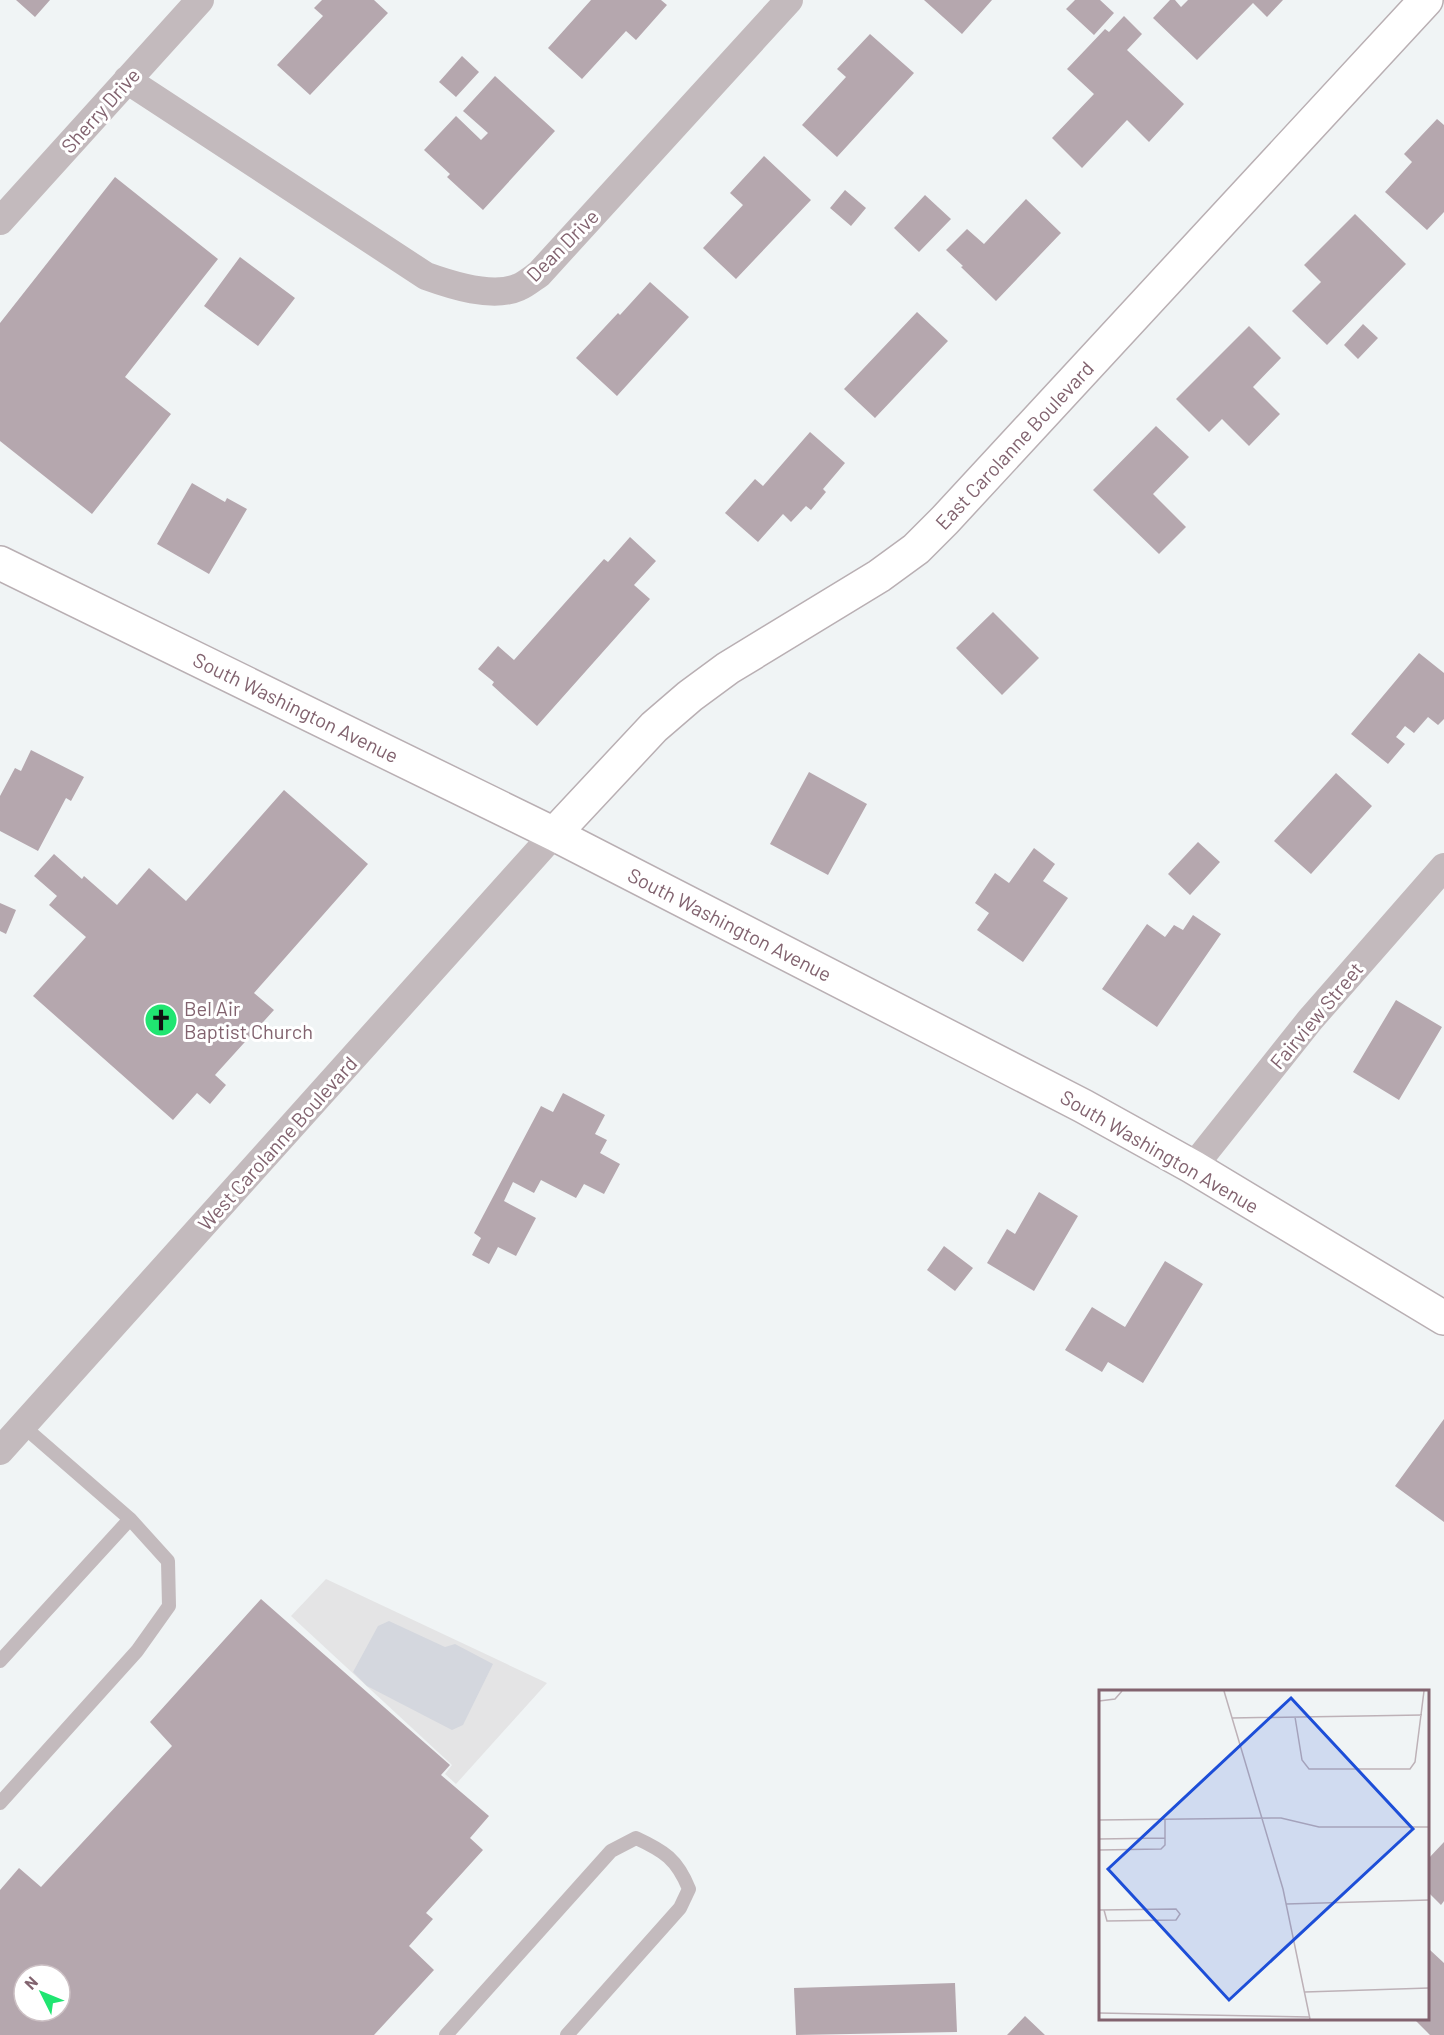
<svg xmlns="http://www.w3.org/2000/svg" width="1444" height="2035" viewBox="0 0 1444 2035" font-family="Barlow,sans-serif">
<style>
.built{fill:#e4e4e5}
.green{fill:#d4d7de}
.building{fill:#b5a7ae;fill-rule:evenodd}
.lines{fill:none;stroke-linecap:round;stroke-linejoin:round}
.secondary-casing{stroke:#b9afb3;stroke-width:36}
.lane{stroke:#c3babd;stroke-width:14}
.street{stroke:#c3babd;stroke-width:28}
.secondary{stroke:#fff;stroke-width:33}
.labels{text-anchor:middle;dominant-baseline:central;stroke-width:6;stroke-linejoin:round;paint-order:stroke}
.street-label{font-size:20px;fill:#82636f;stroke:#fff}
.poi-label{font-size:20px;fill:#82636f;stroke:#fff;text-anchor:start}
.inset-road{fill:none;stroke:#bdb1b7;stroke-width:1.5}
.view{fill:#1d4ed8;fill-opacity:0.15;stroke:#1d4ed8;stroke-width:3}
.inset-edge{fill:none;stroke:#82636f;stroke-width:3}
</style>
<rect width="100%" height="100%" fill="#f0f4f5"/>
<path class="built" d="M326,1579L547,1683L456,1784L445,1774L452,1765L291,1616Z"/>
<path class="green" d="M389,1621L445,1647L455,1644L493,1664L463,1725L452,1730L367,1686L353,1672L378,1626Z"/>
<path class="building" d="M16,0H50L35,17Z
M322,0H374L388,13L310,95L277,65L323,16L314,8Z
M591,0H661L667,5L636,40L626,31L582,79L548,48Z
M924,0H992L962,34Z
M1075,0H1100L1114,13L1094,35L1066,9Z
M1170,0H1175L1181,7L1188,0H1283L1267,17L1253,3L1197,60L1153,18Z
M1124,16L1142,34L1127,50L1184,104L1149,142L1127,120L1082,168L1052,138L1094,94L1067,69L1105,29L1109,32Z
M870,34L914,73L837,157L802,125L846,77L837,69Z
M462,56L479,72L456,97L439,82Z
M495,76L555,131L483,210L447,177L450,174L424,150L456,116L481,140L488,133L463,111Z
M1437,119L1444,125V212L1427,230L1385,192L1412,162L1404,154Z
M764,156L811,200L736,279L703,248L743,205L730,193Z
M115,177L218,259L125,377L171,414L92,514L0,441V323Z
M845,190L866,208L851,226L830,208Z
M925,195L951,219L919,252L894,228Z
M1026,199L1061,233L996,301L961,267L963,266L946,250L967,229L984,244Z
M1355,214L1406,264L1327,345L1292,311L1321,282L1304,265Z
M240,257L295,298L258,346L204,306Z
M650,282L689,317L617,396L576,358L618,313L620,315Z
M917,312L948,341L875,418L844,389Z
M1363,324L1378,338L1358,359L1344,345Z
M1249,326L1281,358L1253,387L1280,414L1249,446L1222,419L1209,432L1176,399Z
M1156,426L1189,457L1153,494L1186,527L1159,554L1093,490Z
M810,432L845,463L823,489L826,492L811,510L806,506L791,522L783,514L758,542L725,513L755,479L763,486Z
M192,483L225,502L227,498L247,509L209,574L157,544Z
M630,537L656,561L634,585L650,599L537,726L492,685L494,682L478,669L498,646L514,660L604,559L608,562Z
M993,612L1039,658L1002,695L956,648Z
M1419,653L1444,673V719L1438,725L1428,717L1414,733L1405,726L1396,737L1405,744L1388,764L1351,734Z
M31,750L84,777L71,801L66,798L38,851L0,831V796L15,768L21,771Z
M809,772L867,804L828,875L770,844Z
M1336,773L1372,806L1311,874L1274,841Z
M284,790L368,864L254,993L274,1010L215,1075L226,1085L210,1104L197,1093L173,1120L33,996L86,937L49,905L57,896L34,876L54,854L82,879L84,876L117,905L149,868L186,901Z
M1198,842L1220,862L1190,895L1168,874Z
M1034,848L1055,864L1043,881L1068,898L1023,962L977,930L989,913L975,903L995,873L1009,883Z
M0,903L16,910L6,934L0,931Z
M1193,915L1221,934L1157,1027L1102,989L1147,924L1165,937L1174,925L1183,930Z
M1396,1000L1442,1027L1399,1100L1353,1072Z
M563,1093L605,1115L595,1134L607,1140L600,1153L620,1164L604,1194L584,1184L576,1198L541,1180L534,1193L513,1182L504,1201L536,1218L516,1256L498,1247L489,1264L472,1255L481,1238L474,1233L541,1106L553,1112Z
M1039,1192L1078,1216L1034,1291L987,1263L1007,1229L1015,1234Z
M944,1246L973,1268L955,1291L927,1270Z
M1165,1261L1203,1284L1143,1383L1108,1362L1102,1372L1065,1350L1092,1307L1125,1327Z
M1444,1419V1522L1395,1486Z
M261,1599L450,1765L441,1775L489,1816L470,1838L483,1850L426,1913L433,1919L409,1946L434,1970L374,2035H0V1890L19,1868L41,1887L172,1746L150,1722ZM24,1975H60V2011H24Z
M1444,1842V1901L1441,1905L1428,1892V1859Z
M1430,1950L1444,1963V2035H1430L1413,2018H1428V1953Z
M955,1983L957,2032L796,2035L794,1988Z
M1025,2016L1045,2035H1007Z"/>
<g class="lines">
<defs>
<path id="secondary" d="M0,563L554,834L1083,1106L1193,1167L1444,1318
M554,834L654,727L690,696L728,668L879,576L916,549L945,520L1426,0"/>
</defs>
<use href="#secondary" class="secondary-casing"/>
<path class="lane" d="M0,1661L130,1519
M0,1803L137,1651L169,1606L168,1561L130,1519L23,1426
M446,2035L611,1851L636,1838C664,1851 677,1859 689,1889L680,1908L567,2035"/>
<path class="street" d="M127,80L426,276C451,285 493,299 519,287C526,284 533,278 539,274L789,0
M0,221L200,0
M1193,1167L1310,1020L1444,867
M0,1451L554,834"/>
<use href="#secondary" class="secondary"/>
</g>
<defs>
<symbol id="church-disc" viewBox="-11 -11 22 22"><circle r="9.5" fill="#20e571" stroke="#fff"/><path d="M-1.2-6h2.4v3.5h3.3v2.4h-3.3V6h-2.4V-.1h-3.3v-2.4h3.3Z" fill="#111"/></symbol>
</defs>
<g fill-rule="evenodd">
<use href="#church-disc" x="142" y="1001" width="38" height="38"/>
</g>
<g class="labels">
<g class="street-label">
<text transform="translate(100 110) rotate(-48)">Sherry Drive</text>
<text transform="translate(562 245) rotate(-45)">Dean Drive</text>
<text transform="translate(1014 445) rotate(-47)">East Carolanne Boulevard</text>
<text transform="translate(296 707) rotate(26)">South Washington Avenue</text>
<text transform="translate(730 924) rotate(27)">South Washington Avenue</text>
<text transform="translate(1316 1015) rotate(-50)">Fairview Street</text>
<text transform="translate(277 1143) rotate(-48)">West Carolanne Boulevard</text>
<text transform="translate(1160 1151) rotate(30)">South Washington Avenue</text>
</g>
<g class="poi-label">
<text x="184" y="1008">Bel Air<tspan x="184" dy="23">Baptist Church</tspan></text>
</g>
</g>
<g transform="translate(1099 1690)">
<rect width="330" height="330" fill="#f0f4f5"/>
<path class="inset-road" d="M125,1L184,199L211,329M0,11L16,9L23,1M196,27L203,70L210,79H311L316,72L325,1M133,28L323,25M0,130L182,128L220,137H330M0,149L66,148M0,160L62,159L66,155V130M187,214L330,210M0,220L77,219L81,224L77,230L8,231L5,220M206,302L330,298M0,323L210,327"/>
<path class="view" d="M192,8L314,139L130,310L9,179Z"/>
<rect width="330" height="330" class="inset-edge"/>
</g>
<g transform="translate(42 1993) rotate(313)"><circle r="28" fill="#ffffff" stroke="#cdc1c5" stroke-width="1.5"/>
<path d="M0-4.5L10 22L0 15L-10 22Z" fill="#20e571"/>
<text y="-9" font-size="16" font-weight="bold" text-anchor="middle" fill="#82636f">N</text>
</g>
</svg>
